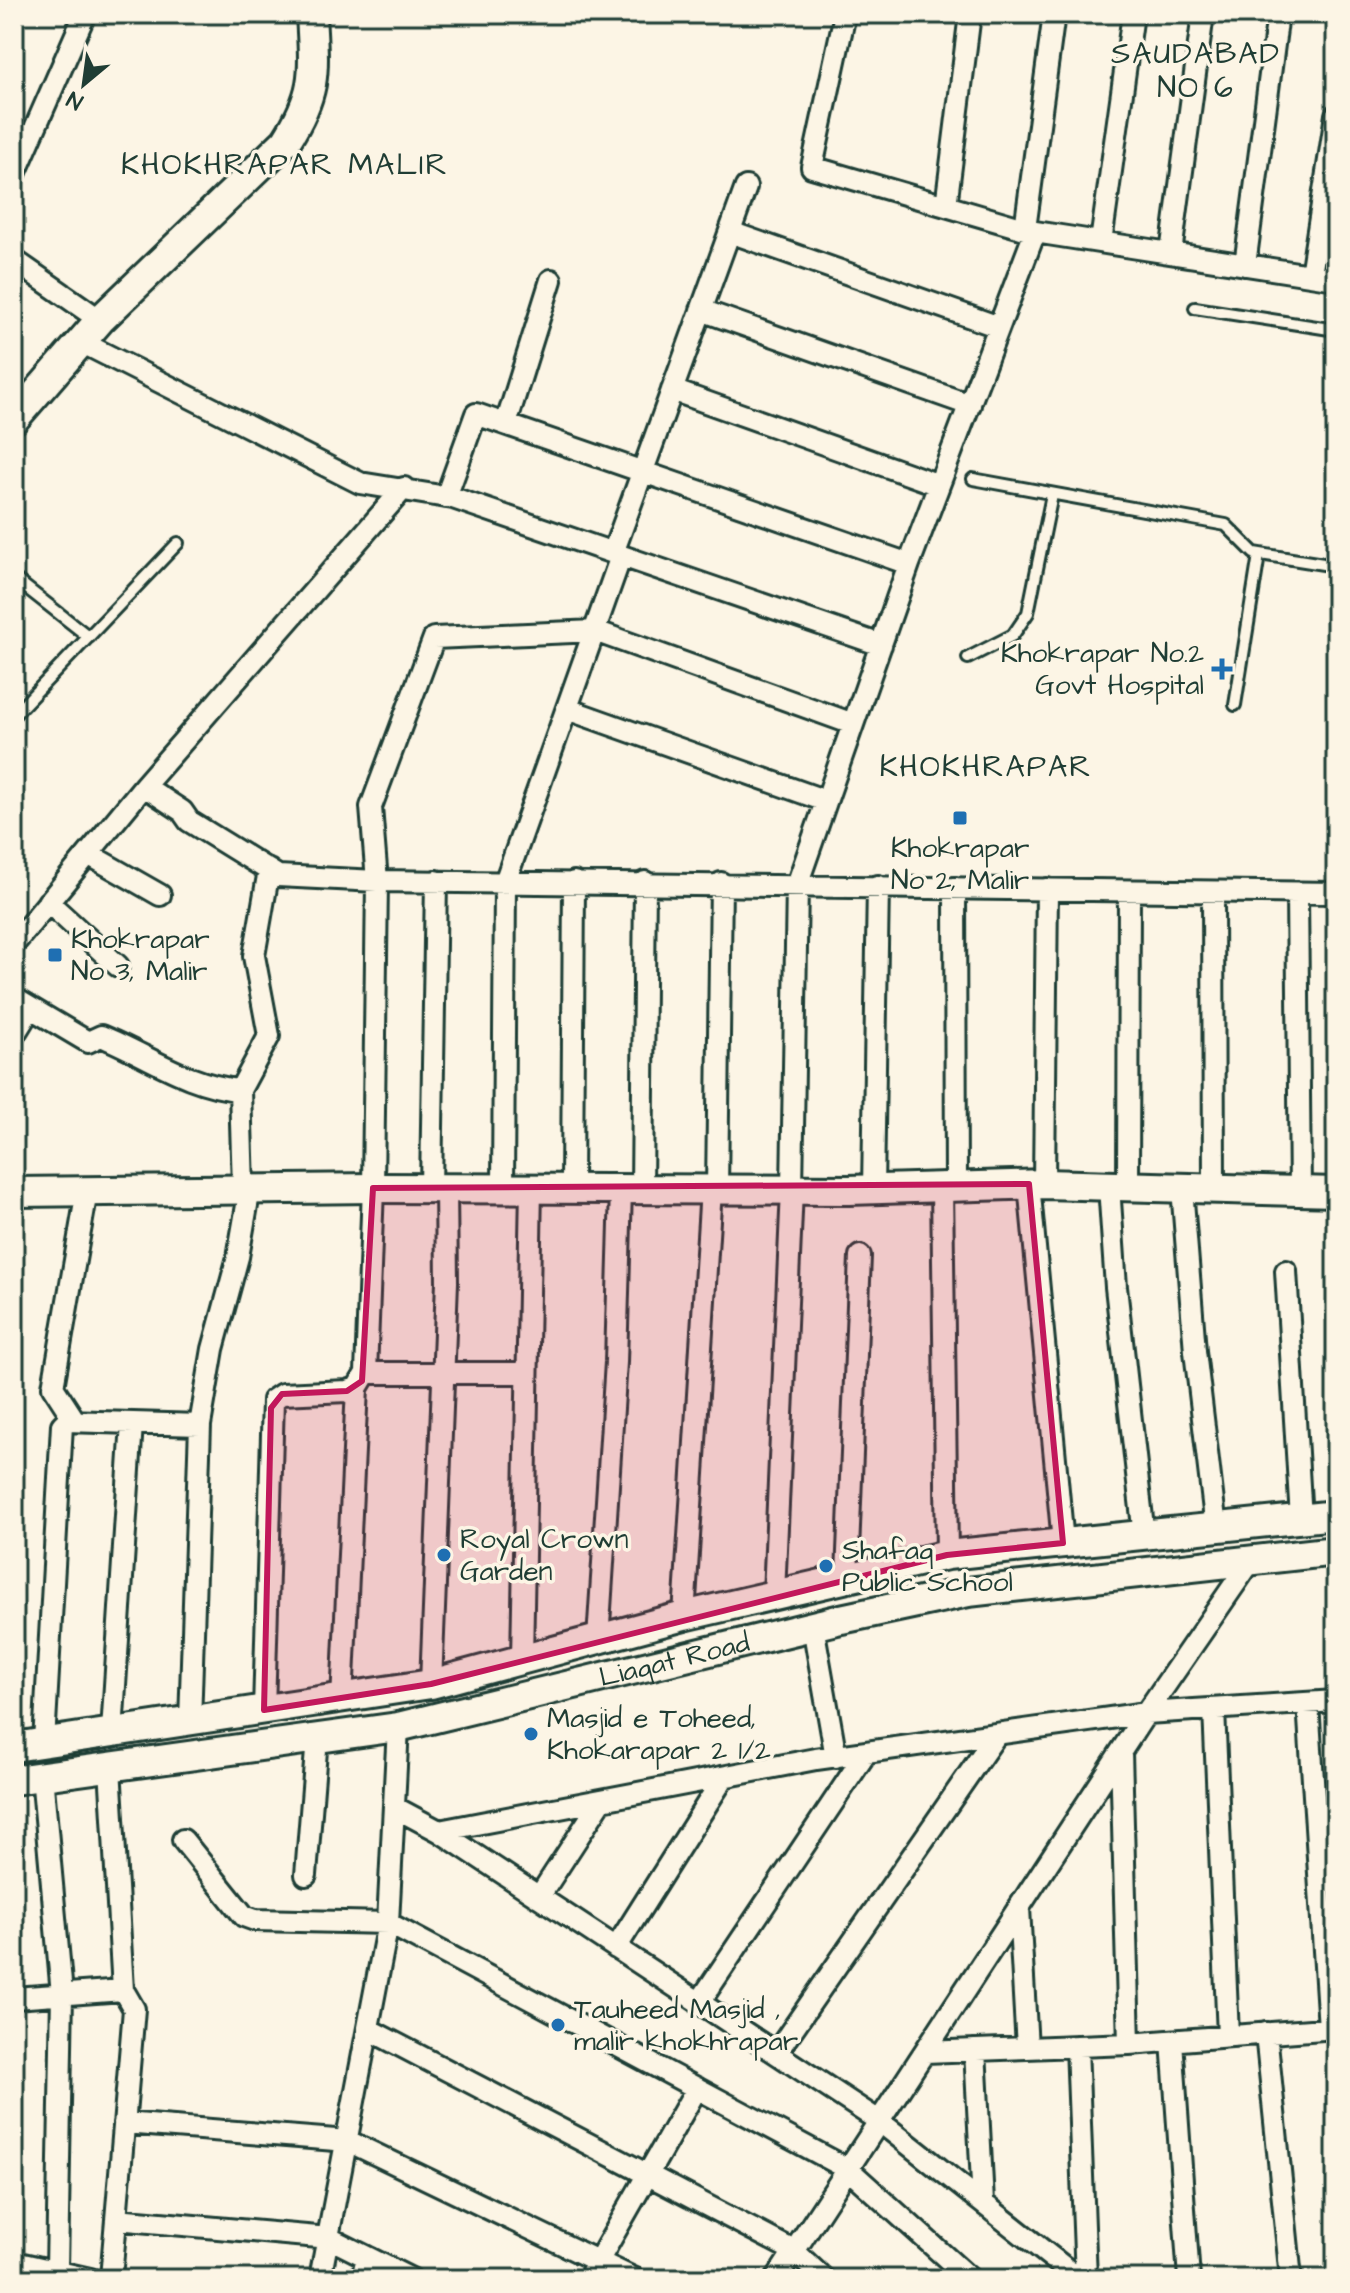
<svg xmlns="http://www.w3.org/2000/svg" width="1350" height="2293" viewBox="0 0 1350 2293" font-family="'Architects Daughter',sans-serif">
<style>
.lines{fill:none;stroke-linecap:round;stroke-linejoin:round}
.lane-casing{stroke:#1f3d34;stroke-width:16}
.street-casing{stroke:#1f3d34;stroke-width:26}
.secondary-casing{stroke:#1f3d34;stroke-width:34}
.lane{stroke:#fcf5e5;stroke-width:10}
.street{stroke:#fcf5e5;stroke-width:20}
.secondary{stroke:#fcf5e5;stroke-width:28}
.marked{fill:#c2185b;fill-opacity:0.2;stroke:#c2185b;stroke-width:6;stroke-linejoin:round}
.poi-dot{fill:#1f6fb2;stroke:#fcf5e5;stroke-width:3}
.labels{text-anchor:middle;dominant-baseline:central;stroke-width:7;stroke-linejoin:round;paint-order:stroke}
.poi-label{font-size:28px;fill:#1f3d34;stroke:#fcf5e5;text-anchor:start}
.street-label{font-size:28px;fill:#1f3d34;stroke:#fcf5e5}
.neighbourhood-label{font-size:30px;letter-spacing:2px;fill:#1f3d34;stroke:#fcf5e5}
</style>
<rect width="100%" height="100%" fill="#fcf5e5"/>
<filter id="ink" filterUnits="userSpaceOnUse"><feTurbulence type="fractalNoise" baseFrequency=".0125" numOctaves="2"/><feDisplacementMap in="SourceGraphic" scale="16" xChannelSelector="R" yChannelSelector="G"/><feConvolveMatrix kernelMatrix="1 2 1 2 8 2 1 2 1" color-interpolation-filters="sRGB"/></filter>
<g filter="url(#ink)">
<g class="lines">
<defs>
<path id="lane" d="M1195,308L1336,330
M973,479L1226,525L1254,553L1336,566
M14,578L89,637
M968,658L1013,635L1028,613L1052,495
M1235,705L1259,555
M14,715L178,543"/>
<path id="street" d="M845,14L812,167L1035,232L1336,279
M14,176L85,14
M946,206L970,14
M1025,229L1054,14
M730,232L999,327
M1101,242L1133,14
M1171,253L1203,14
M14,260L100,320
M1245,265L1278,14
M1311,275L1336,115
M701,310L970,405
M79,341L360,483L453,498L881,645
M672,390L939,485
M506,424L551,280
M446,497L476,414L909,564
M613,553L746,187
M567,709L826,801
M144,786L182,811L189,821L278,876L377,881L1336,893
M88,854L160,895
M955,888L956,1187
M1213,892L1214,1189
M1297,893L1300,1191
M48,902L118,966
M14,944L144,786L404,488
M14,998L88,1042L101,1036C148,1055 188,1086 240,1090
M14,1035L30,1009
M1029,1184L1063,1543
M1044,1184L1047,889
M1109,1186L1116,1287L1144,1536
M1128,1186L1129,891
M942,1187L947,1555
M243,1188L240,1090L269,1036L254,956L269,870
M431,1188L436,881
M503,1188L505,882L621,556
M572,1188L574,882
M1182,1188L1195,1351L1216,1528
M642,1189L645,882
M717,1189L721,883
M873,1189L878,886
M1286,1271L1301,1519
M366,1373H527
M75,1421L53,1387L87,1191
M847,1576L860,1256
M774,1594L792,1190L797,885L909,564L1035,232
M684,1616L711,1189
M813,1626L836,1757
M598,1640L616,1362L621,1189
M522,1659L531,1188
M431,1684L447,1282L446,1188
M342,1700L357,1388
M1308,1703L1329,2028
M1214,1709L1228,2036
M264,1710L273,1400L282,1394L347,1391L357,1388L366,1373L373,1188L377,881L371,807L434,638L595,631L853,724
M190,1722L200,1425L213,1349L238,1257L250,1188
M112,1732L132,1423
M44,1742L62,1425L66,1421L200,1425
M1121,1752L1129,2044
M110,1767L123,1990L134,2009L111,2278
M42,1775L62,1994L57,2270
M394,1807L439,1831L816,1759L1146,1713L1336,1701
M439,1831L879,2121L1079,2279
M183,1840L244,1916L255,1920L388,1923L848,2169L970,2279
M306,1875L317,1738
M539,1897L602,1800
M1019,1908L1027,2048
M616,1948L724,1777
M14,1998L123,1990
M699,2003L866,1753
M368,2029L794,2251L824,2279
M1266,2033L1291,2279
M1172,2041L1189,2279
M1077,2046L1086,2279
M975,2050L983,2203
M925,2052L1129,2044L1336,2028
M776,2053L996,1735
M124,2123L348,2141L635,2279
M116,2219L329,2238L411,2279
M14,2262L90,2279
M320,2279L388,1923L398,1727
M362,2279L367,2257
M588,2279L697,2088
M776,2279L1146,1713L1250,1562"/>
<g id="secondary">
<path d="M14,419L100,320L286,141C318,91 314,71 311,14"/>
<path d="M14,1192L373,1188L849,1190L1044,1184L1336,1192"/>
<path d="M14,1747L431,1684L684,1616L947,1555L1336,1515"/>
<path id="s1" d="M14,1780L398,1727L841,1619L968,1592L1336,1551"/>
</g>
</defs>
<use href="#lane" class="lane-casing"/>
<use href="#street" class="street-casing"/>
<use href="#secondary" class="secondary-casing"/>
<use href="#lane" class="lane"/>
<use href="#street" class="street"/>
<use href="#secondary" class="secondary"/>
</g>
</g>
<path class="marked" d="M1029,1184L1063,1543L947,1555L431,1684L264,1710L271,1408L282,1394L347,1391L362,1381L373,1188Z"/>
<g class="poi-dot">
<path d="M1218 657h8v8h8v8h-8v8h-8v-8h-8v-8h8z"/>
<rect x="952" y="810" width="16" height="16" rx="4"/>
<rect x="47" y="947" width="16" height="16" rx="4"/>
<circle cx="444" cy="1555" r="8"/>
<circle cx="826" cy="1566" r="8"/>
<circle cx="531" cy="1734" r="8"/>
<circle cx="558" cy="2025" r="8"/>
</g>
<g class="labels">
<g class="poi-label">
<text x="1204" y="653" text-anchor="end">Khokrapar No.2<tspan x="1204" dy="32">Govt Hospital</tspan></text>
<text x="960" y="848" text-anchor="middle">Khokrapar<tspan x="960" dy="32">No 2, Malir</tspan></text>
<text x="71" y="939">Khokrapar<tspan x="71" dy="32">No 3, Malir</tspan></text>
<text x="460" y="1539">Royal Crown<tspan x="460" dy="32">Garden</tspan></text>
<text x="842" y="1550">Shafaq<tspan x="842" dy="32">Public School</tspan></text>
<text x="547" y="1718">Masjid e Toheed,<tspan x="547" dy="32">Khokarapar 2 1/2</tspan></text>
<text x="574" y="2009">Tauheed Masjid ,<tspan x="574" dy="32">malir khokhrapar</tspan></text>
</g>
<g class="street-label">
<text stroke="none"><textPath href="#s1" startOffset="672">Liaqat Road</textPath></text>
</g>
<g class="neighbourhood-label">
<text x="1196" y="54">SAUDABAD<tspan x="1196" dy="34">NO 6</tspan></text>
<text x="285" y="165">KHOKHRAPAR MALIR</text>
<text x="986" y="767">KHOKHRAPAR</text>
</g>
</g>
<rect width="1350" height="2293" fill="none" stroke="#fcf5e5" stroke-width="48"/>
<rect x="24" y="24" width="1302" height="2245" fill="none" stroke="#1f3d34" stroke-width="3" filter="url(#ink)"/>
<g transform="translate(84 84) rotate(209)" stroke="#fcf5e5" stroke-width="6" paint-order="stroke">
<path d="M0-6L14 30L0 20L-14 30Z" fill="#1f3d34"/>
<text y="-12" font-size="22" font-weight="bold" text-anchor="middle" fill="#1f3d34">N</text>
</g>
</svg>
